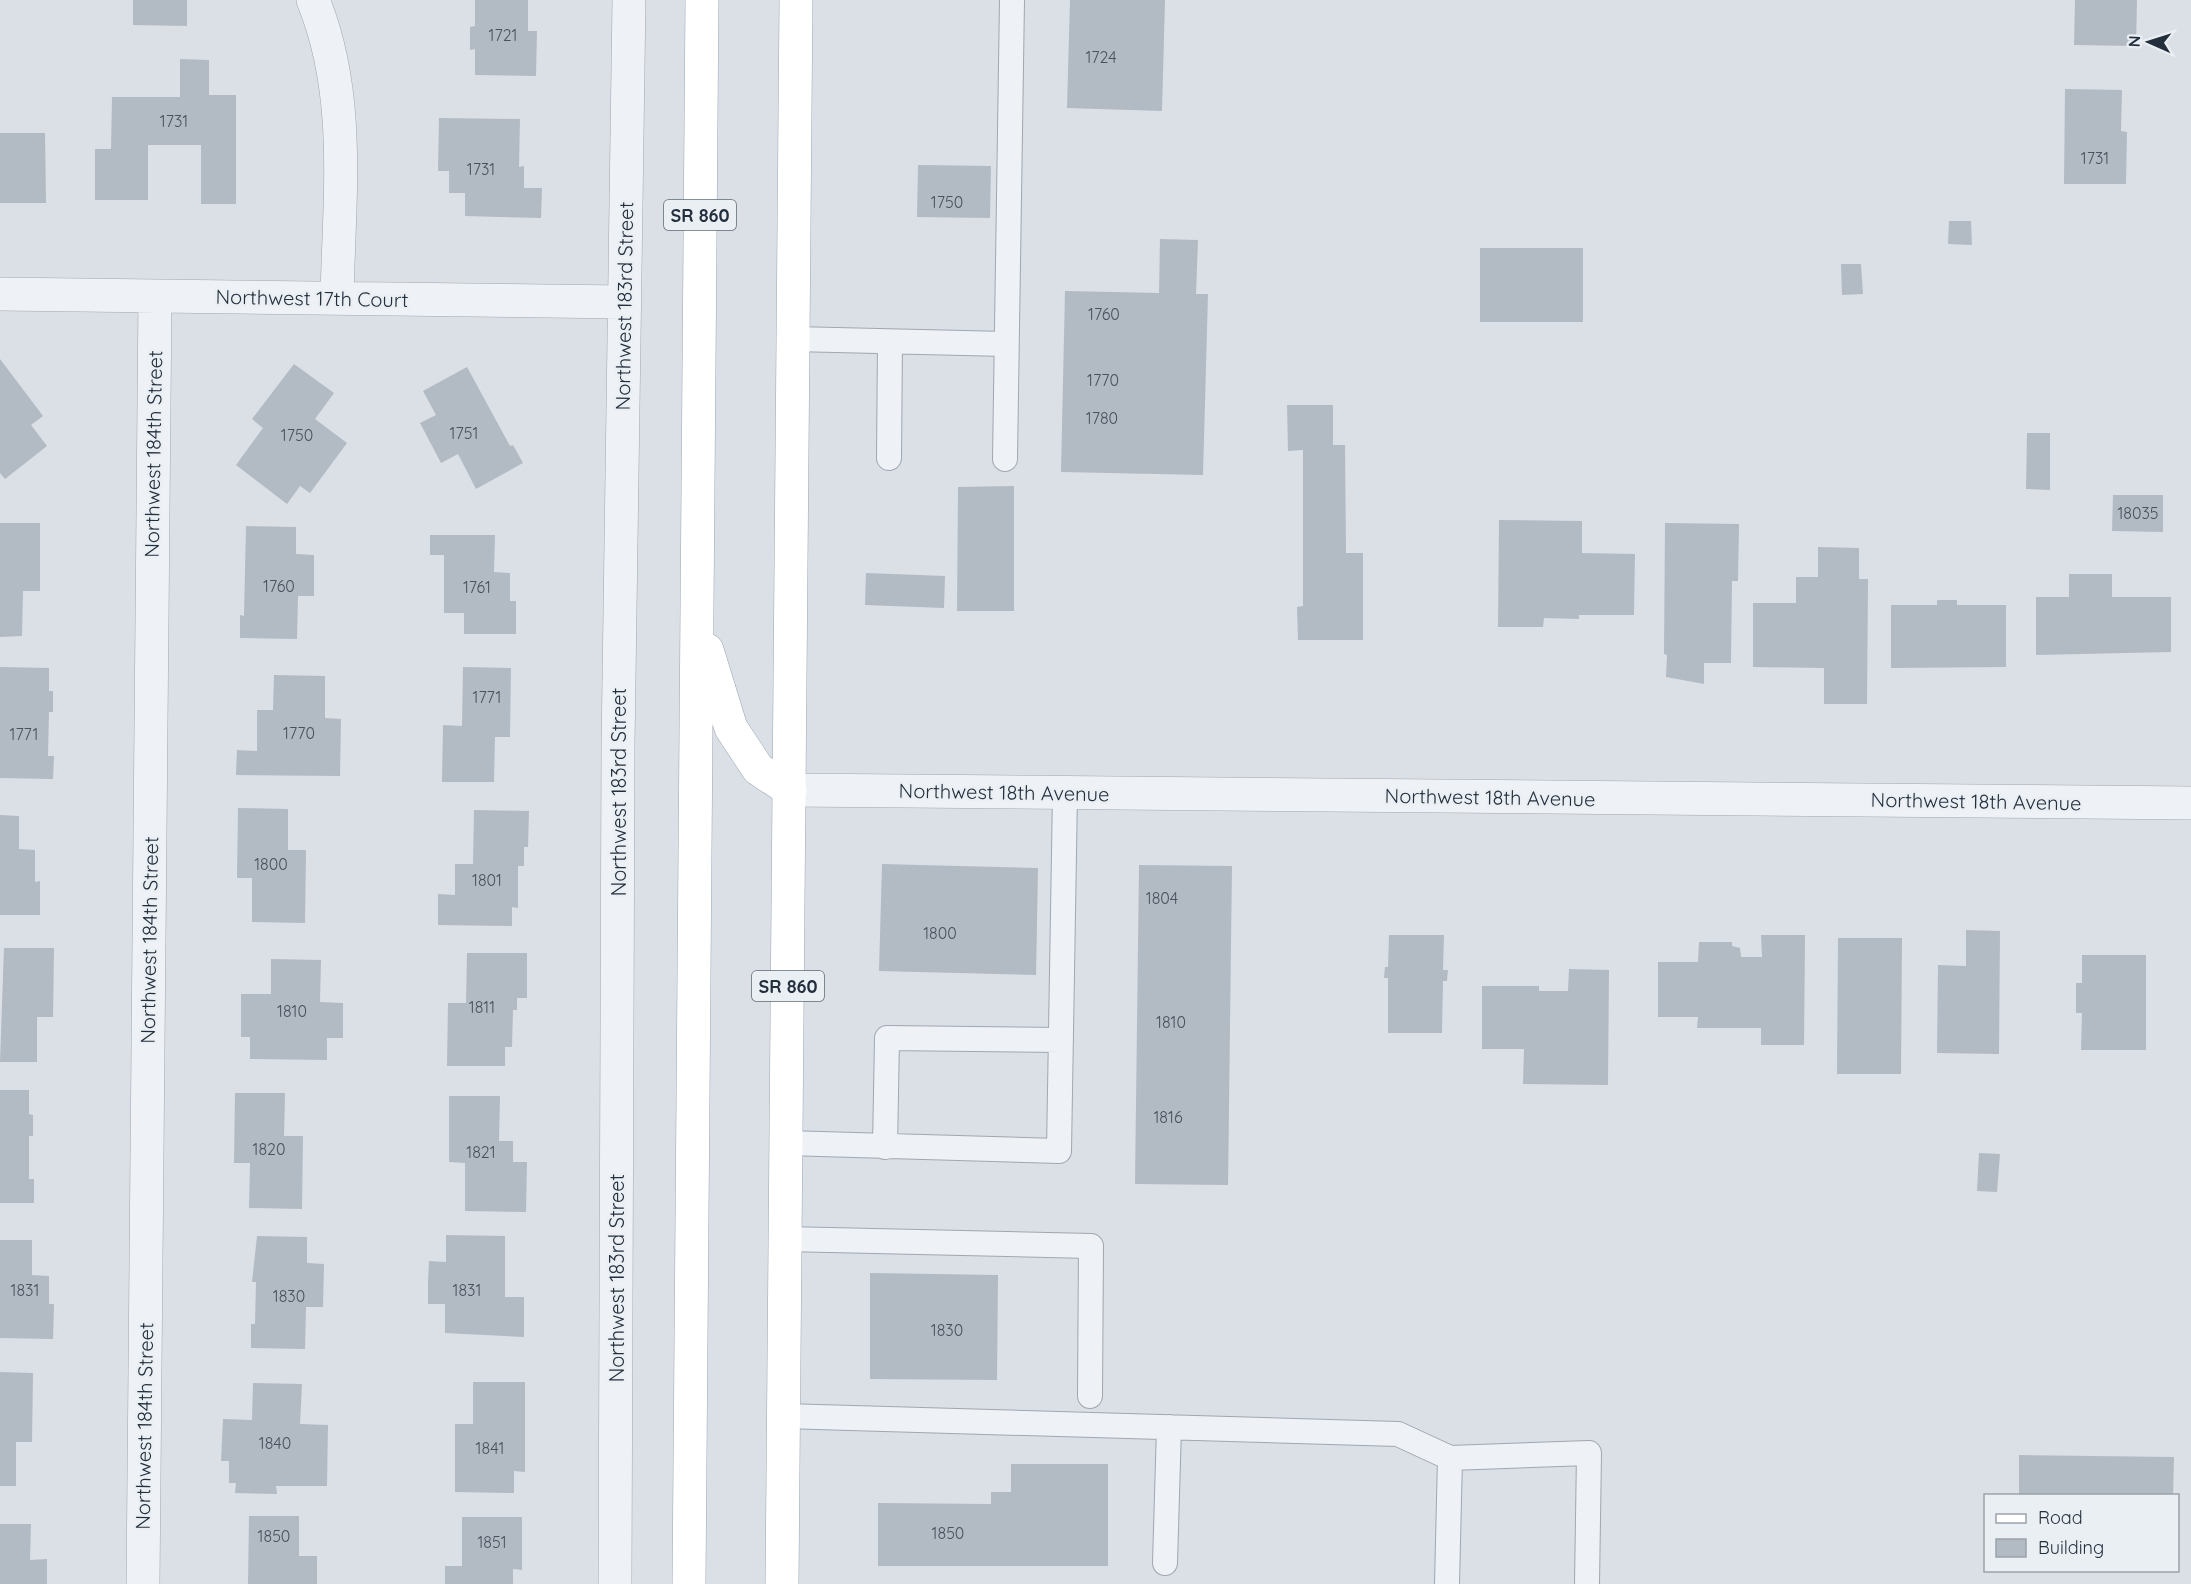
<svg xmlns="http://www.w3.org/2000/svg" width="2191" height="1584" viewBox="0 0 2191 1584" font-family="Quicksand,sans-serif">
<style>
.building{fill:#b2bac3}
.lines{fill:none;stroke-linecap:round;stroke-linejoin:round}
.service-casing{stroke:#a0a7b0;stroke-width:26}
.minor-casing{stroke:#a0a7b0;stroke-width:34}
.primary-casing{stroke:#9aa6b2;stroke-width:34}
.service{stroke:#eef1f5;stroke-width:24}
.minor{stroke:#eef1f5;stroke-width:33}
.primary{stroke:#fff;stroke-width:33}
.labels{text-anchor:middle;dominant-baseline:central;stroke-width:4.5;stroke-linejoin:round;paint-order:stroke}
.number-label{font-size:16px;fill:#48525e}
.shield{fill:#eaeff4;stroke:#5f6974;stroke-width:1.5}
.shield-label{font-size:18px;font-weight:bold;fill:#242f3d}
.street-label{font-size:20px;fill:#242f3d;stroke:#eaeff4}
</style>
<rect width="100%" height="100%" fill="#dbe0e6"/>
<path class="building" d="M133,0H187V26L133,25Z
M475,0H528V31H537L536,76L475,75V49L470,50V27L475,26Z
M1070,0H1165L1162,111L1067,108Z
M2075,0H2137L2136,46L2074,45Z
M180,59L209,60V95H236V204H201V145H148V200H95V149H111L112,97H180Z
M2065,89L2122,90L2121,131L2127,132L2126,184H2064Z
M439,118L520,119L519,167L524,166V188H542L541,218L465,216V193H449V171H438Z
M0,133H45L46,203H0Z
M918,165L991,166L990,218L917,217Z
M1949,221H1971L1972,245L1948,244Z
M1160,239L1198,240L1196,294H1208L1203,475L1061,472L1065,291L1159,293Z
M1480,248H1583V322H1480Z
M1841,264H1861L1863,294L1842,295Z
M0,359L43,416L31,425L47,446L5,479L0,473Z
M294,364L334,393L315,419L347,443L310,493L300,486L287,504L236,465L263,428L252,419Z
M467,367L510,446L513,445L523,463L476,489L458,454L441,463L420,423L436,415L423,391Z
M1287,405H1333V445H1345L1346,553H1363V640H1298L1297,607L1303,606V450L1288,451Z
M2027,433H2050V490L2026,489Z
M1014,486V611H957L958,487Z
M2113,495H2163V532L2112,531Z
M1499,520L1582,521V553L1635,554L1634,615H1579V619L1544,618L1543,627H1498Z
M0,523H40V591H23L22,636L0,637Z
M1665,523L1739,524L1738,581H1732L1731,663H1704V684L1666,677L1667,655L1664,654Z
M246,526L296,527V554L314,555V596H298L297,639L240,638V615L244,616Z
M430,535H495L494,572L510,573V601H516V634H464V613H444V555H430Z
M1818,547L1859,548V579H1868L1867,704H1824V668L1753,667V603H1796V577H1818Z
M866,573L945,576L944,608L865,605Z
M2069,574H2112V597H2171V652L2036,655V597H2069Z
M1937,600H1957V605H2006V667L1891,668V605H1937Z
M0,667L49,668V691H53V712H49L48,756H54L53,779L0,778Z
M463,667L511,668L510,737H495L494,782H442L443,725L462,726Z
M274,675L325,676V718L341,719L340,776L236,775L237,750L257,751V710H273Z
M238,808L288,809V850H306L305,923L252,922V878H237Z
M474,810L529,811L528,847H524V866H518V908L512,907V926L438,925V894L455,895V864H473Z
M0,815L19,816V849L35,850V882L40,881V915H0Z
M882,864L1038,868L1036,975L879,971Z
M1139,865L1232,866L1228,1185L1135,1184Z
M1966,930L2000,931L1999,1054L1937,1053L1938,965L1966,966Z
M1389,935H1444L1443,970H1448L1447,981H1443L1442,1033H1388V978H1384L1385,967H1388Z
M1761,935H1805L1804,1045H1761V1028H1697L1698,1017H1658V962H1698L1699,942H1732V946L1740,948L1741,957H1762Z
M1838,938H1902L1901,1074H1837Z
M4,948H54L53,1017H37V1062H0Z
M467,953H527V998H517V1010H513L512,1047H505V1066H447L448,1003H466Z
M2082,955H2146V1050H2081L2082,1013H2076V983H2082Z
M271,959L321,960L320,1002L343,1003V1038H327V1060L250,1059V1037H241V994H271Z
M1569,969L1609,970L1608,1085L1523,1084L1524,1049H1482V986H1539V991H1568Z
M0,1090H29V1114L33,1115V1136H29V1179H34V1203H0Z
M235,1093H285L284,1136H303L302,1209L249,1208L250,1163H234Z
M449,1096H500L499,1141H513V1162H527L526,1212L465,1211V1163L449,1162Z
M1979,1153L2000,1154L1997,1192L1977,1191Z
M446,1235L505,1236V1297H524V1337L445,1333V1304H428V1282L429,1261L446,1262Z
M257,1236L307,1237V1263L324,1264L323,1307H306L305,1349L251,1348V1324H255L256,1282H252Z
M0,1240H32V1275L49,1276V1304H54L53,1339L0,1338Z
M870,1273L998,1275L997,1380L870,1379Z
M0,1372L33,1373L32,1442H16V1486H0Z
M473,1382H525V1472L514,1471V1493L455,1492V1424H473Z
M253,1383L302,1384L300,1424L328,1425L327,1486H276L277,1494L235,1493L236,1483H229V1461H221L223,1419L252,1420Z
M2019,1455L2174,1457L2173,1496H2019Z
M1011,1464H1108V1566H878V1503L991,1504V1492H1011Z
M249,1516H299V1556H317V1584H248Z
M462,1517H522V1570L513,1569V1584H445V1566H462Z
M0,1524H31L30,1560L47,1559V1584H0Z"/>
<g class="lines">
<defs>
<path id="service" d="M793,339L1006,344
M889,458L890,342
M1005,459L1012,0
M786,1143L1059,1151L1065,793
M885,1147L887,1038L1061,1040
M785,1239L1091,1246L1090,1396
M783,1416L1398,1434L1450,1458L1589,1453L1587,1584
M1165,1563L1169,1427
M1447,1584L1450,1458"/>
<path id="minor" d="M313,0C352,95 339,198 337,298
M0,294L624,302
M790,790L2191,803
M143,1584L155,297
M615,1584L618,747L629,0"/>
<path id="primary" d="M707,650L731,728L758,769L790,790
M689,1584L702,0
M782,1584L796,0"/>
</defs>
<use href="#service" class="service-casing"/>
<use href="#minor" class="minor-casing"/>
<use href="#primary" class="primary-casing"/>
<use href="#service" class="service"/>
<use href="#minor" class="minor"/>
<use href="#primary" class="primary"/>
</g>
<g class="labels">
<g class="number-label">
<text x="503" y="35">1721</text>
<text x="1101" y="57">1724</text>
<text x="174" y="121">1731</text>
<text x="2095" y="158">1731</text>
<text x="481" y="169">1731</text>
<text x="947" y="202">1750</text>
<text x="1104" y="314">1760</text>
<text x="1103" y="380">1770</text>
<text x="1102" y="418">1780</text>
<text x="464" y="433">1751</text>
<text x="297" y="435">1750</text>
<text x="2138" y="513">18035</text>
<text x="279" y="586">1760</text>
<text x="477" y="587">1761</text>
<text x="487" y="697">1771</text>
<text x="299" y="733">1770</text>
<text x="24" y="734">1771</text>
<text x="271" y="864">1800</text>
<text x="487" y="880">1801</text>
<text x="1162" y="898">1804</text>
<text x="940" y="933">1800</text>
<text x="482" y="1007">1811</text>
<text x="292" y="1011">1810</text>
<text x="1171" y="1022">1810</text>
<text x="1168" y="1117">1816</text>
<text x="269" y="1149">1820</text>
<text x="481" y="1152">1821</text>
<text x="25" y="1290">1831</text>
<text x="467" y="1290">1831</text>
<text x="289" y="1296">1830</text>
<text x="947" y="1330">1830</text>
<text x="275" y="1443">1840</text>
<text x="490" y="1448">1841</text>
<text x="948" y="1533">1850</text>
<text x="274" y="1536">1850</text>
<text x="492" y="1542">1851</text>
</g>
<g class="shield">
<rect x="664" y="200" width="72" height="30" rx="4.5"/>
<rect x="752" y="971" width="72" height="30" rx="4.5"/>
</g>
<g class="shield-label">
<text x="700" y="215">SR 860</text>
<text x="788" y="986">SR 860</text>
</g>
<g class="street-label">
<text transform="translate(312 298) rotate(1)">Northwest 17th Court</text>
<text transform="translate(624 306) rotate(-89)">Northwest 183rd Street</text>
<text transform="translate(153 454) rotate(-89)">Northwest 184th Street</text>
<text transform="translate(618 792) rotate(-90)">Northwest 183rd Street</text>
<text transform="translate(1004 792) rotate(1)">Northwest 18th Avenue</text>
<text transform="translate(1490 797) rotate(1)">Northwest 18th Avenue</text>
<text transform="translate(1976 801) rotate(1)">Northwest 18th Avenue</text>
<text transform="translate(149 940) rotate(-89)">Northwest 184th Street</text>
<text transform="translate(616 1278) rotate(-90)">Northwest 183rd Street</text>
<text transform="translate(144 1426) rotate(-89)">Northwest 184th Street</text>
</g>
</g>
<rect x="1984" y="1494" width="195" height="78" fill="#eaeff4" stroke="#9ba2ab" stroke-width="1.5"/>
<rect x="1996" y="1514" width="30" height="9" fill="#ffffff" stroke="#9ba2ab" stroke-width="1.5"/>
<text x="2038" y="1524" font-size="18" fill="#242f3d">Road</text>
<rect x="1996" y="1539" width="30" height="18" fill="#b2bac3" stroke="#9ba2ab" stroke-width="1.5"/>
<text x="2038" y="1554" font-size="18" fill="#242f3d">Building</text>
<g transform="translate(2149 42) rotate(273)" stroke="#eaeff4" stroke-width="4.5" paint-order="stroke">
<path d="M0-4.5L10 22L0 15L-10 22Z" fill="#242f3d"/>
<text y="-9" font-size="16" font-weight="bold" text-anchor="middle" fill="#242f3d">N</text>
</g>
</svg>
